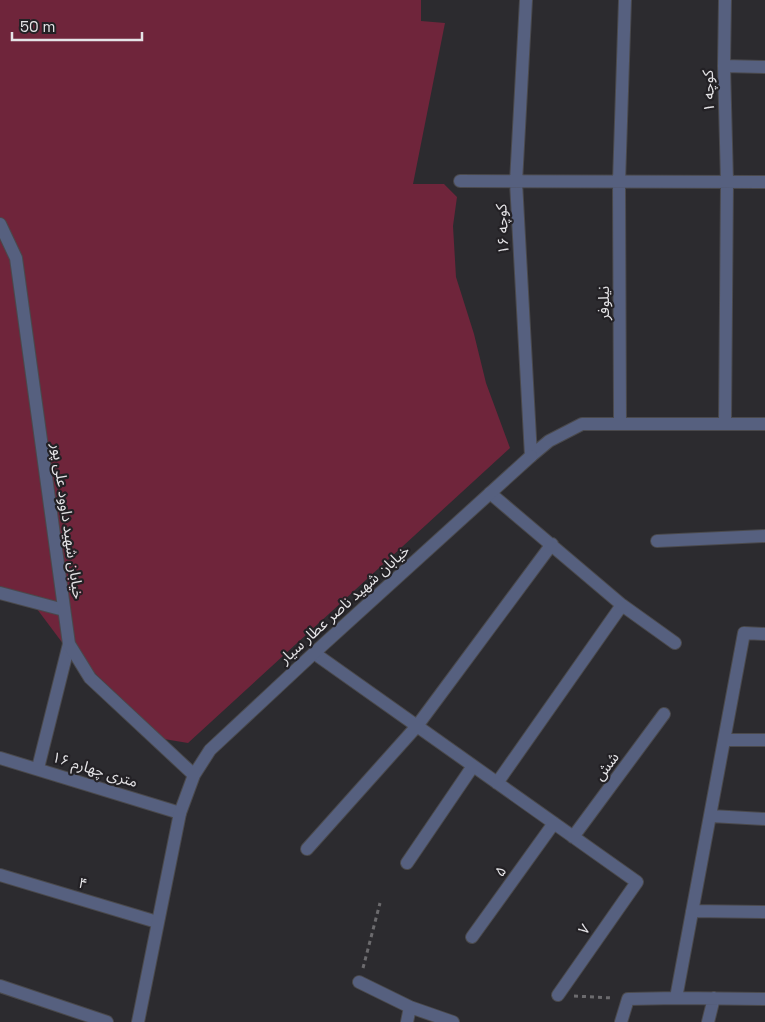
<svg xmlns="http://www.w3.org/2000/svg" width="765" height="1022" viewBox="0 0 765 1022" font-family="'Space Grotesk','Noto Sans Arabic',sans-serif">
<style>
.green{fill:#6f253b}
.lines{fill:none;stroke-linecap:round;stroke-linejoin:round}
.minor-casing{stroke:#4a494c;stroke-width:14}
.tertiary-casing{stroke:#4a494c;stroke-width:14}
.path{stroke:#6c6b6e;stroke-width:3;stroke-dasharray:4 4;stroke-linecap:butt}
.minor{stroke:#56607f;stroke-width:12}
.tertiary{stroke:#56607f;stroke-width:12}
.labels{text-anchor:middle;dominant-baseline:central;stroke-width:4.5;stroke-linejoin:round;paint-order:stroke}
.street-label{font-size:15px;fill:#e5e4e7;stroke:#232125}
</style>
<rect width="100%" height="100%" fill="#2c2b2f"/>
<path class="green" d="M0,0H421V21L445,23L413,184H444L457,197L453,226L456,277L474,334L486,383L510,448L188,743L164,739L61,641L28,597L0,589Z"/>
<g class="lines">
<defs>
<path id="minor" d="M526,0L516,182L531,456
M724,66L765,67
M460,181L765,182
M620,424L619,182L625,0
M725,424L727,182L724,66L725,0
M531,456L549,441L582,424H765
M490,493L622,605L675,643
M657,541L765,536
M0,593L64,610
M314,653L637,882L558,995
M725,740H765
M0,758L180,813
M38,768L69,644
M497,783L622,605
M711,816L765,819
M573,837L664,714
M307,849L417,726L552,544
M407,863L473,766
M0,875L157,922
M692,911L765,912
M472,937L554,823
M359,982L410,1007L453,1022
M0,986L107,1022
M676,998L744,633L765,634
M407,1022L410,1007
M621,1022L628,999L676,998L765,999
M708,1022L714,998"/>
<path id="tertiary" d="M0,224L16,258L69,644L90,678L194,775
M138,1022L180,813L194,775L210,750L314,653L531,456"/>
</defs>
<use href="#minor" class="minor-casing"/>
<use href="#tertiary" class="tertiary-casing"/>
<path class="path" d="M363,968L380,903
M574,996L613,998"/>
<use href="#minor" class="minor"/>
<use href="#tertiary" class="tertiary"/>
</g>
<g class="labels">
<g class="street-label">
<text transform="translate(708 91) rotate(-92)">کوچه ۱</text>
<text transform="translate(502 229) rotate(-93)">کوچه ۱۶</text>
<text transform="translate(603 303) rotate(-90)">نیلوفر</text>
<text transform="translate(68 521) rotate(82)">خیابان شهید داوود علی پور</text>
<text transform="translate(344 604) rotate(-42)">خیابان شهید ناصر عطار سیار</text>
<text transform="translate(606 766) rotate(-53)">شش</text>
<text transform="translate(95 769) rotate(17)">۱۶ متری چهارم</text>
<text transform="translate(500 871) rotate(-54)">۵</text>
<text transform="translate(83 883) rotate(17)">۴</text>
<text transform="translate(584 929) rotate(-55)">۷</text>
</g>
</g>
<path d="M12 32v8h130v-8" fill="none" stroke="#e5e4e7" stroke-width="2.5"/>
<text x="20" y="32" font-size="15" fill="#e5e4e7" stroke="#232125" stroke-width="4" paint-order="stroke">50 m</text>
</svg>
